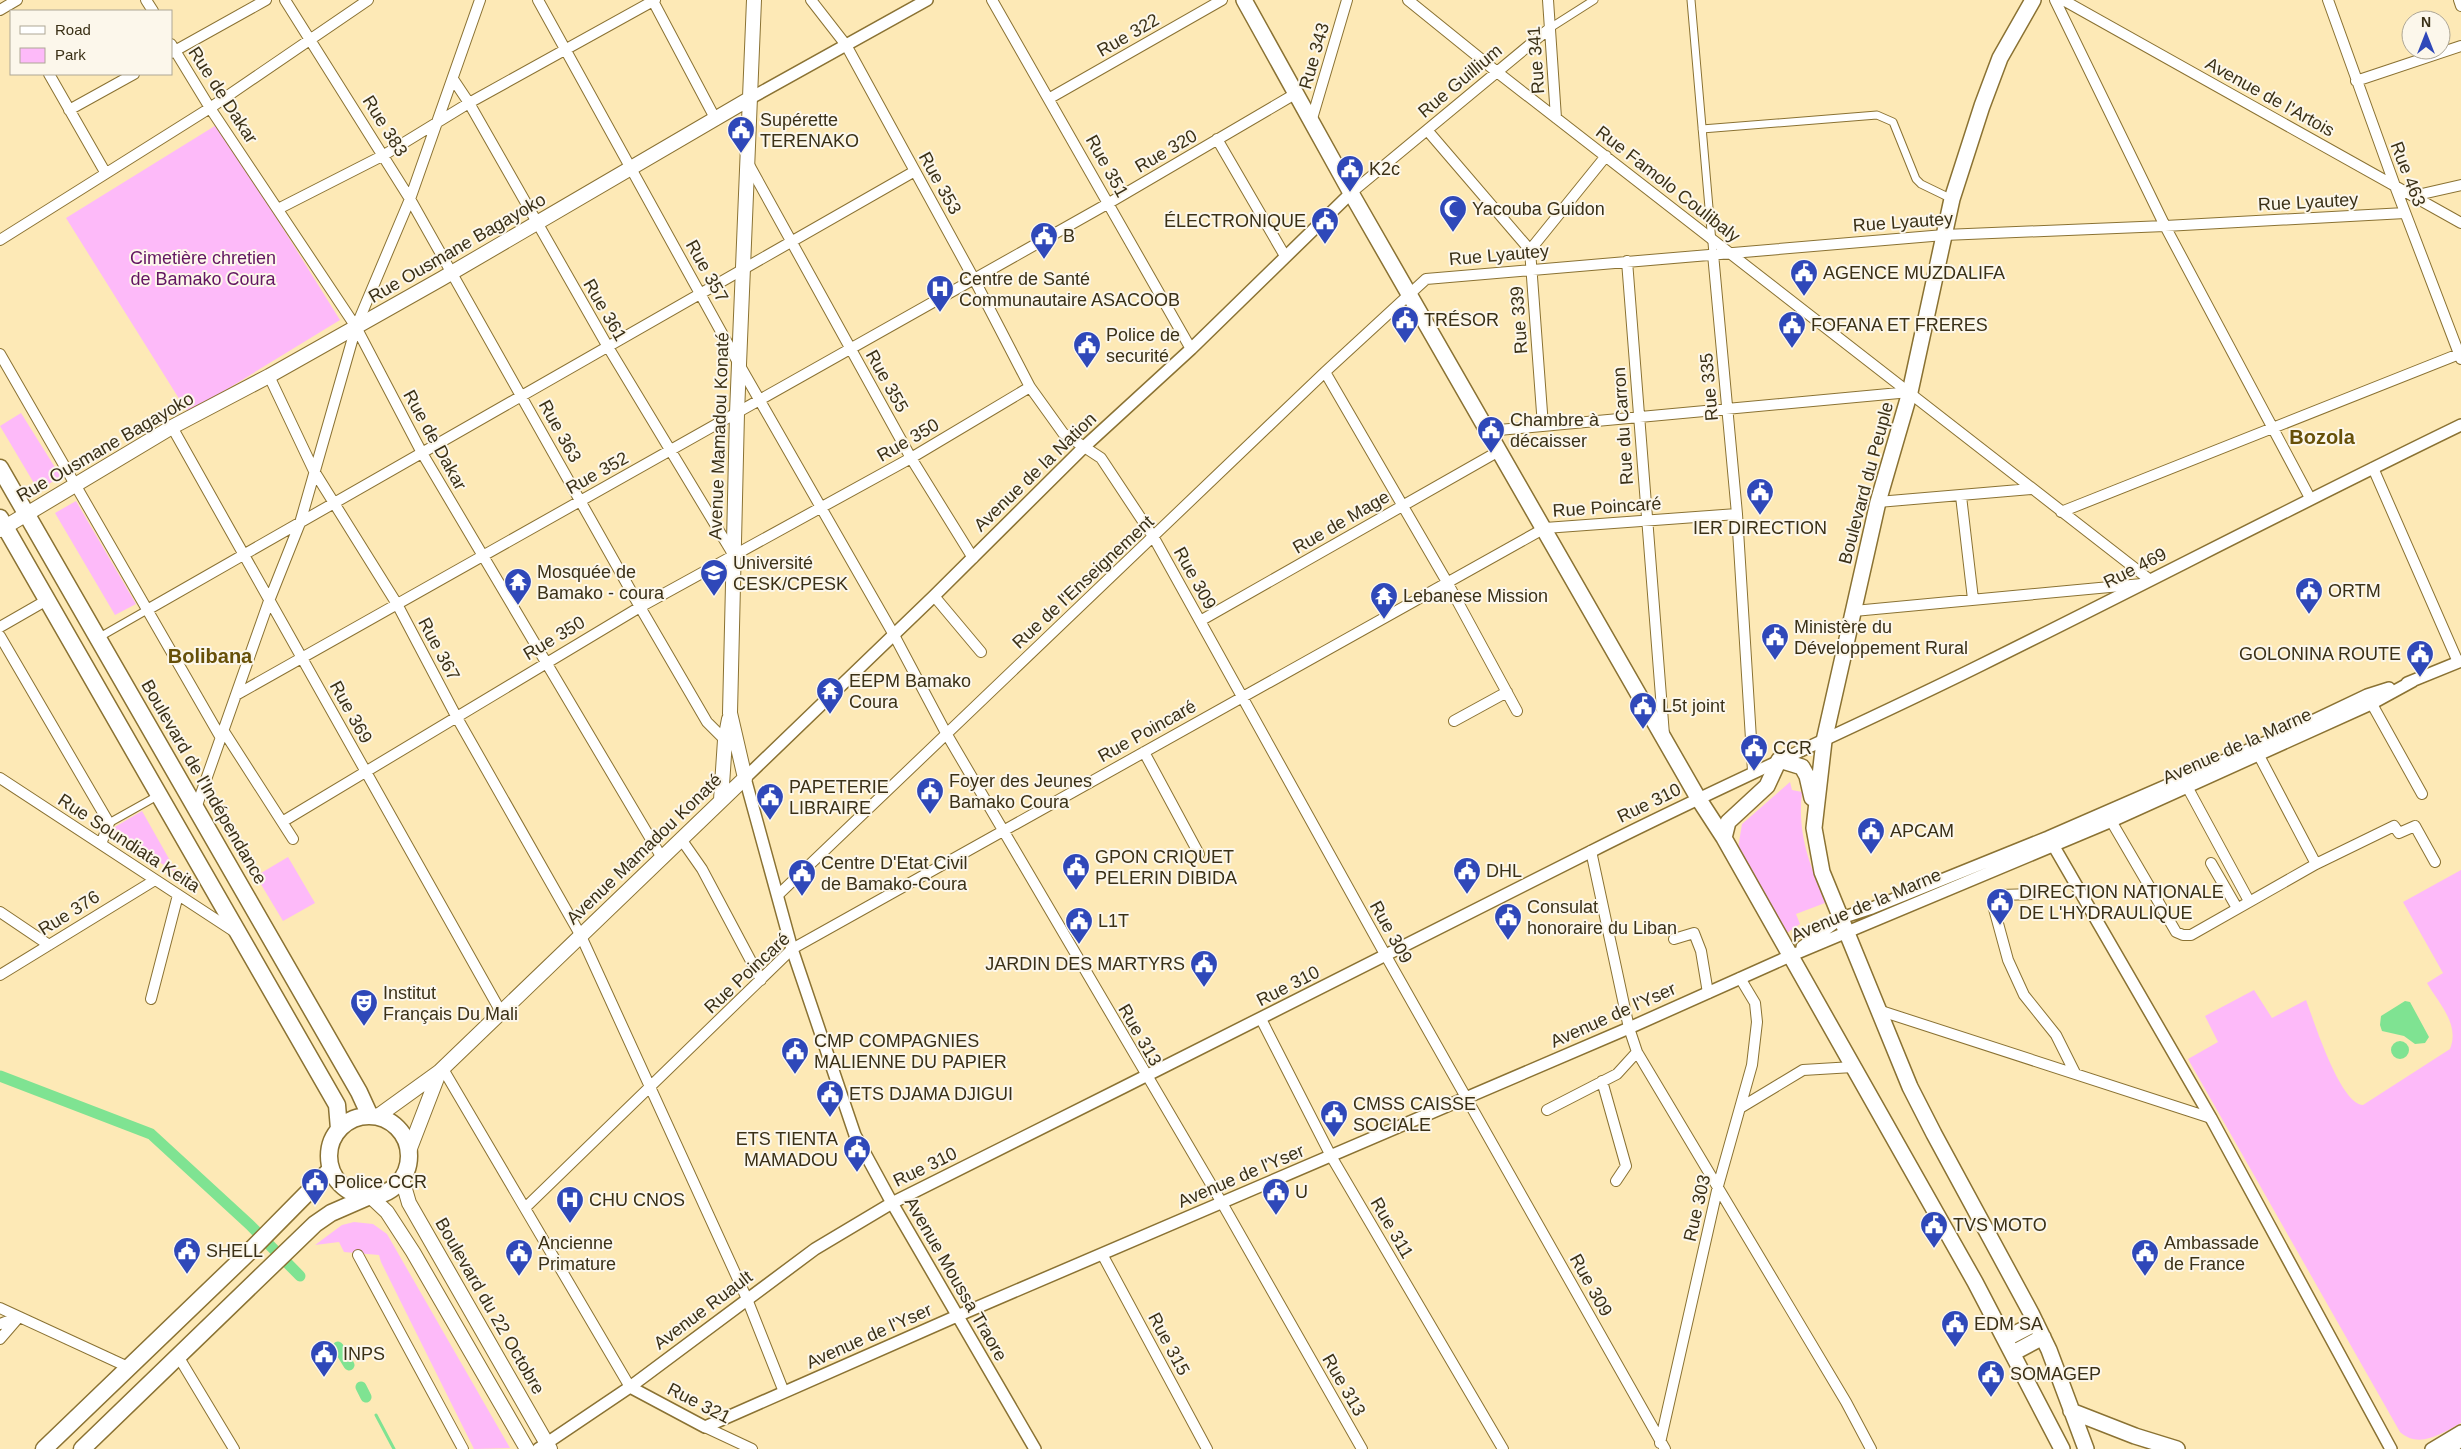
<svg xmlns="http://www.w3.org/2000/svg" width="2461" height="1449" viewBox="0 0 2461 1449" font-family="Arial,sans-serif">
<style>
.green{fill:#fdbaf9}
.water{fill:#7fe392}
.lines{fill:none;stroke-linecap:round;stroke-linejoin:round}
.stream{stroke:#7fe392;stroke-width:3}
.canal{stroke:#7fe392;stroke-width:11}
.pedestrian-casing{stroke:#8a7233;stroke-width:9}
.minor-casing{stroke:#8a7233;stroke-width:12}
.tertiary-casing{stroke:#8a7233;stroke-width:14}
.secondary-casing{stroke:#8a7233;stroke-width:16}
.primary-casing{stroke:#8a7233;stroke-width:18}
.trunk-casing{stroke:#8a7233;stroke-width:19}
.pedestrian{stroke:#fff;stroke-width:7}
.minor{stroke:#fff;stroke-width:10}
.tertiary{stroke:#fff;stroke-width:11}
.secondary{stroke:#fff;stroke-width:14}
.primary{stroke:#fff;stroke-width:15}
.trunk{stroke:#fff;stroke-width:16}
.labels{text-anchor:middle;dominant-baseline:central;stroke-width:4;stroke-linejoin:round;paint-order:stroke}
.street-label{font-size:18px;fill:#3a3016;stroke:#fcf7eb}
.poi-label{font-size:18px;fill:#3a3016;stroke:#fcf7eb;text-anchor:start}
.park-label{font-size:18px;fill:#621561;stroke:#fcf7eb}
.quarter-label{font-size:20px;font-weight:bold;fill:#675008;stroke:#fcf7eb}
</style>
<rect width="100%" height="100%" fill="#fde9b6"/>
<path class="green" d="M218,124L340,320L188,413L66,218Z
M21,413L61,477L38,490L0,426Z
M76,501L136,604L115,615L55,513Z
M1790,782L1792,790L1802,792C1797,835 1810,864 1825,903L1796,914L1800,924L1787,933L1738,848L1742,824Z
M142,811L177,873L117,836L113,828Z
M288,857L315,903L283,921L256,876Z
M2461,870V1423C2441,1434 2419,1449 2400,1432L2188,1059L2218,1042L2205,1016L2254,990L2272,1018L2306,1000C2314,1021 2340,1104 2363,1105L2450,1049C2460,1024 2439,1004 2427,983L2443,973L2403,902Z
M354,1222L373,1224L387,1234L510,1448L474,1449L381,1262L379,1255L344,1252L339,1242L315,1245L342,1225Z"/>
<path class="water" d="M2405,1001L2410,1002L2429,1037L2425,1043L2415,1044L2404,1036L2382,1031L2380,1025L2381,1016Z
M2391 1050a9 9 0 1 1 18 0a9 9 0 1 1-18 0Z"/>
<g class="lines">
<path class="stream" d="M376,1415L394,1449"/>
<path class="canal" d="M0,1076L151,1134L250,1225L300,1276
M338,1347L349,1365
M361,1387L366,1397"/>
<defs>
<path id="pedestrian" d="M1691,0L1713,254
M1550,28L1594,0
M1702,129L1877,115L1893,122L1916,179L1921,184L1952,199
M98,638L147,610
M109,823L159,795"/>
<path id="minor" d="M146,0L153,11
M285,0L410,199L640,607L707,722L728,743
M538,0L740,366L894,635L946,733L1222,1203L1362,1449
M811,0L846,45L974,279L1030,387L1063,433L1101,458L1154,538L1386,956L1665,1449
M992,0L1191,349
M1408,0L1497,72L2150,580
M1548,0L1556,118
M2055,0L2165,226L2310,498
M2063,0L2461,223
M2328,0L2395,186L2461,359
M2459,0L2461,6
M653,1L716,120
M0,10L17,0
M171,44L210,108L356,327L422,453L662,858
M171,53L266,0
M49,74L105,172
M453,79L469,103L608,347L733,554
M2356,81L2461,46
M1050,98L1222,0
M69,110L134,74
M1311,122L1347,0
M1427,130L1530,250L1543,426
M1217,139L1285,256
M748,163L911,458L973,558
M1351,193L1550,28
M2413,196L2461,185
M278,209L384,155L469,103L655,0
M0,240L210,108L368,0
M1530,250L1606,156
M1713,254L1737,514L1753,771
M1627,261L1664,735
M0,354L221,738
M1325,372L1447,582L1517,711
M269,376L314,471L397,604L456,716L581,936L747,1299L784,1392
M172,427L501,1012
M1488,431L1910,392
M2373,468L2458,662
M1961,496L1973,599
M1878,502L2031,489
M2061,512L2459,354
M934,596L981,652
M147,610L915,171
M1854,611L2142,584
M1200,621L1499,451
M0,627L47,600
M0,636L109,823L101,844
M236,695L1109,203L1295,94
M2368,697L2422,794
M1454,721L1507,692
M223,730L293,839
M2255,748L2316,864
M1144,752L1199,854
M0,778L235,932
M2184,781L2249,901
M196,808L269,601L300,523L356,327L410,199L480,0
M2107,814L2176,932L2183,935H2191L2316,864L2394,826L2399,833L2415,826L2435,862
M282,822L640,607L911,458L1030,387
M681,839L702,869L761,980
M1591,851L1629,1028L1637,1052L1846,1402L1871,1449
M2211,863L2237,908
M2034,894L2000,895L1993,905L2008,960L2024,995L2056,1035L2075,1073
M778,895L1325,372L1426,279L1944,235L2165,226L2405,213
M0,912L49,945
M1674,939L1694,933L1701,951L1708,993
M0,975L155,880
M151,999L178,895
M1878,1010L2211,1118
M1261,1019L1331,1156L1503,1449
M443,1069L630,1387
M1602,1081L1626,1166L1616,1181
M1740,1108L1803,1070L1853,1067
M1547,1110L1617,1074L1637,1052
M525,1208L792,949L1545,528L1737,514
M1102,1254L1207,1449
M358,1255L463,1449
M0,1308L128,1367
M0,1324L18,1317
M0,1339L19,1317
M178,1356L234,1449
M705,1427L752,1449
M1660,1443L1718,1186L1752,1065L1757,1022L1755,1003L1740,978"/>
<path id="tertiary" d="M749,99L927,0
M2407,683L2461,661
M2049,838L2211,1118L2391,1449
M1802,947L1841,918L1872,908L2048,837L2287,733L2367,695L2389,688
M630,1387L705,1427L957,1316L1629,1028L1790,956L2112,821L2371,704L2413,681
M538,1449L630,1387L815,1249L892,1203C1126,1087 1358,968 1592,851C1720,786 1852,729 1981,665C2141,586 2300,503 2461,425
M1035,1449L892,1203L855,1135L792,949L745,778L934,596L1084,447L1191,349L1351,193
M2431,1449L2461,1431"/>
<path id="secondary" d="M0,530L172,427L269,376L441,279L749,99
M721,800L725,740L729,719
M378,1116L439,1072L745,778L730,713L737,413L754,0
M409,1151L439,1073
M402,1179L409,1203L550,1449
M370,1196L387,1212L413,1252L527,1449"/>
<path id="primary" d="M1244,0L1351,193L1698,798L1724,838L1975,1282L2062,1449
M2033,0L2000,58L1982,106L1952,199L1910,392L1878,502L1824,741L1814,828L1822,872L1910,1087L1934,1134L2031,1313L2049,1350L2086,1449
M1724,838L1728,822L1767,786L1779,760L1802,767L1807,776L1812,798
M2005,1339L2036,1323
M2013,1353L2043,1337
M2071,1411L2135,1436L2177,1449
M2449,1449L2461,1437"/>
<path id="trunk" d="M0,468L359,1092L370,1116
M0,518L337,1105L339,1129
M329 1156a40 40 0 1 1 80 0a40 40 0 1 1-80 0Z
M44,1449L249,1252L331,1169
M82,1449L315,1224L331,1213L370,1196"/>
</defs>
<use href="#pedestrian" class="pedestrian-casing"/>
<use href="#minor" class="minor-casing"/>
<use href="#tertiary" class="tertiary-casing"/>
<use href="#secondary" class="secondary-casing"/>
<use href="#primary" class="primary-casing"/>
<use href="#trunk" class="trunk-casing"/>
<use href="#pedestrian" class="pedestrian"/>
<use href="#minor" class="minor"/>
<use href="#tertiary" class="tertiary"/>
<use href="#secondary" class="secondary"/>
<use href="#primary" class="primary"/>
<use href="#trunk" class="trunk"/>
</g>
<defs>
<symbol id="civic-pin" viewBox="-11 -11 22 30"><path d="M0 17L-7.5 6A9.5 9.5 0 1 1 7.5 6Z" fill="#2f48b9" stroke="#fcf7eb"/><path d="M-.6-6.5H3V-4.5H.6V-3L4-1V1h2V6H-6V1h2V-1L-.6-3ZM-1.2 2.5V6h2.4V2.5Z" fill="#fff"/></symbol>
<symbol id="mosque-pin" viewBox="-11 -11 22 30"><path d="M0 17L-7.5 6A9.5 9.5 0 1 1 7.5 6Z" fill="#2f48b9" stroke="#fcf7eb"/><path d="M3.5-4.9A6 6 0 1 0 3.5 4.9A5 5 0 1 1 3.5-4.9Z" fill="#fff"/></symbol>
<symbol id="hospital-pin" viewBox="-11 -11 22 30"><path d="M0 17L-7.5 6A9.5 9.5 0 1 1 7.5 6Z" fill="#2f48b9" stroke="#fcf7eb"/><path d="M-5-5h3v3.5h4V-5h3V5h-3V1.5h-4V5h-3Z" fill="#fff"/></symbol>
<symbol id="university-pin" viewBox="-11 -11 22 30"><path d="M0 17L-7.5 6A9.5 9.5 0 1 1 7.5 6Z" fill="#2f48b9" stroke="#fcf7eb"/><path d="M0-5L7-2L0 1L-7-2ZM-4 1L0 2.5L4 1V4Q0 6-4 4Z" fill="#fff"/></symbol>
<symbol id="temple-pin" viewBox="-11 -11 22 30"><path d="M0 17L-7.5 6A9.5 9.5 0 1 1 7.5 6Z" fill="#2f48b9" stroke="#fcf7eb"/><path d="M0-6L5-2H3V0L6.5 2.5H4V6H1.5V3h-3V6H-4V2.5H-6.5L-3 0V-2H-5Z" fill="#fff"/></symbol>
<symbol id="theatre-pin" viewBox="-11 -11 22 30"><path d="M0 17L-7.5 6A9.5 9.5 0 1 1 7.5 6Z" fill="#2f48b9" stroke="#fcf7eb"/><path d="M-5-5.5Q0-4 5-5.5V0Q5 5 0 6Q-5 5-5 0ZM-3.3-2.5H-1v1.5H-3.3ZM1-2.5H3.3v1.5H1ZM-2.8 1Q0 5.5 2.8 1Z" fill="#fff"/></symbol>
</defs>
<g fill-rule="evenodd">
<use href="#civic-pin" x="725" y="114" width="32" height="43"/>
<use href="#civic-pin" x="1334" y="153" width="32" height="43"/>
<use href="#mosque-pin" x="1437" y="193" width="32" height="43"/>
<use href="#civic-pin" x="1309" y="205" width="32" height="43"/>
<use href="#civic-pin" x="1028" y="220" width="32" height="43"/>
<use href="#civic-pin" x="1788" y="257" width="32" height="43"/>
<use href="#hospital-pin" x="924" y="273" width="32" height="43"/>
<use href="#civic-pin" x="1389" y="304" width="32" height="43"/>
<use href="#civic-pin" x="1776" y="309" width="32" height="43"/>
<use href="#civic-pin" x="1071" y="329" width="32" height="43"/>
<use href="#civic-pin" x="1475" y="414" width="32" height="43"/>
<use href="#civic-pin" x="1744" y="476" width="32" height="43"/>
<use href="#university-pin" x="698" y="557" width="32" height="43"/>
<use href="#temple-pin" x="502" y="566" width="32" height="43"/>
<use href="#civic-pin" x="2293" y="575" width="32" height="43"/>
<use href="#temple-pin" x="1368" y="580" width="32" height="43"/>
<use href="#civic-pin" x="1759" y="621" width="32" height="43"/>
<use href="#civic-pin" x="2404" y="638" width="32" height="43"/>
<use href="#temple-pin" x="814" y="675" width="32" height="43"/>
<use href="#civic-pin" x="1627" y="690" width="32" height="43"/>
<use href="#civic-pin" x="1738" y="732" width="32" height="43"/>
<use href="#civic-pin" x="914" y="775" width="32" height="43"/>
<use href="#civic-pin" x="754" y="781" width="32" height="43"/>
<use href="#civic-pin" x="1855" y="815" width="32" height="43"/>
<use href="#civic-pin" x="1060" y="851" width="32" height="43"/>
<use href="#civic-pin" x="1451" y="855" width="32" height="43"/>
<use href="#civic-pin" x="786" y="857" width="32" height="43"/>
<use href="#civic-pin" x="1984" y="886" width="32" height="43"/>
<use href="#civic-pin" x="1492" y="901" width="32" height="43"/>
<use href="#civic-pin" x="1063" y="905" width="32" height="43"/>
<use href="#civic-pin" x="1188" y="948" width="32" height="43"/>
<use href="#theatre-pin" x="348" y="987" width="32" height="43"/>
<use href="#civic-pin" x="779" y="1035" width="32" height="43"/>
<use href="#civic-pin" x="814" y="1078" width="32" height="43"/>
<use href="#civic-pin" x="1318" y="1098" width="32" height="43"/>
<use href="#civic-pin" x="841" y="1133" width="32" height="43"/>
<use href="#civic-pin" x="299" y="1166" width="32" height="43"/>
<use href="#civic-pin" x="1260" y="1176" width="32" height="43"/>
<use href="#hospital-pin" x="554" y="1184" width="32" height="43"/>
<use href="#civic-pin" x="1918" y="1209" width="32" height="43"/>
<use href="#civic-pin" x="171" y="1235" width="32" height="43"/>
<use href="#civic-pin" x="503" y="1237" width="32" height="43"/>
<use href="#civic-pin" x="2129" y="1237" width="32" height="43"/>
<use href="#civic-pin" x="1939" y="1308" width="32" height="43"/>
<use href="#civic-pin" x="308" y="1338" width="32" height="43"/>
<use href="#civic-pin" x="1975" y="1358" width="32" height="43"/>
</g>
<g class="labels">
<g class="street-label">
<text transform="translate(1128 35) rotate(-30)">Rue 322</text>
<text transform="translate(1314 56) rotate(-74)">Rue 343</text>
<text transform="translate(1536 60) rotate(-94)">Rue 341</text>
<text transform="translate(1460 81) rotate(-40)">Rue Guillium</text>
<text transform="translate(223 95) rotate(57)">Rue de Dakar</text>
<text transform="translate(2270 97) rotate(29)">Avenue de l'Artois</text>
<text transform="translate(385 126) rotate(58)">Rue 383</text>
<text transform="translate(1166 151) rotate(-30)">Rue 320</text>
<text transform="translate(1107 166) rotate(61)">Rue 351</text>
<text transform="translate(2408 174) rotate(69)">Rue 463</text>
<text transform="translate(940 183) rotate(61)">Rue 353</text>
<text transform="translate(1668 184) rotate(38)">Rue Famolo Coulibaly</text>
<text transform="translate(2308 202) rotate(-3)">Rue Lyautey</text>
<text transform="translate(1903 222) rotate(-4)">Rue Lyautey</text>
<text transform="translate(457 248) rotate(-30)">Rue Ousmane Bagayoko</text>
<text transform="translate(1499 255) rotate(-5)">Rue Lyautey</text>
<text transform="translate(707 271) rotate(61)">Rue 357</text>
<text transform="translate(605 310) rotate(60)">Rue 361</text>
<text transform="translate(1519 320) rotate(-94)">Rue 339</text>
<text transform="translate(887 381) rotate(61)">Rue 355</text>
<text transform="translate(1709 387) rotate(-95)">Rue 335</text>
<text transform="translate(1623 426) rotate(-94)">Rue du Carron</text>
<text transform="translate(560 431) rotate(61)">Rue 363</text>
<text transform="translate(719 436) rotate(-88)">Avenue Mamadou Konaté</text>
<text transform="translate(435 440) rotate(61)">Rue de Dakar</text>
<text transform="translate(908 440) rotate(-30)">Rue 350</text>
<text transform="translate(105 447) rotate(-30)">Rue Ousmane Bagayoko</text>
<text transform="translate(1035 472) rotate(-44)">Avenue de la Nation</text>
<text transform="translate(597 473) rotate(-29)">Rue 352</text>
<text transform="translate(1866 483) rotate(-75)">Boulevard du Peuple</text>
<text transform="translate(1607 507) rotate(-4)">Rue Poincaré</text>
<text transform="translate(1341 522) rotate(-30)">Rue de Mage</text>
<text transform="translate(2135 568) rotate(-27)">Rue 469</text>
<text transform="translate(1195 578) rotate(61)">Rue 309</text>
<text transform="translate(1083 582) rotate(-43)">Rue de l'Enseignement</text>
<text transform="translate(554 638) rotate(-31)">Rue 350</text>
<text transform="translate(439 649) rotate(62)">Rue 367</text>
<text transform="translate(351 712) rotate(61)">Rue 369</text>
<text transform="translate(1147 731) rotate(-29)">Rue Poincaré</text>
<text transform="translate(2237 746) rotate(-24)">Avenue de la Marne</text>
<text transform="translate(204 782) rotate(60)">Boulevard de l'Indépendance</text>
<text transform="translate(1649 803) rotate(-26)">Rue 310</text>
<text transform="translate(129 843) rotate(33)">Rue Soundiata Keita</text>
<text transform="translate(644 849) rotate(-44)">Avenue Mamadou Konaté</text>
<text transform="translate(1866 905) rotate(-23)">Avenue de la Marne</text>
<text transform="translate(69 913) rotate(-32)">Rue 376</text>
<text transform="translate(1391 932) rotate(61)">Rue 309</text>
<text transform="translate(747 973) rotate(-43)">Rue Poincaré</text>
<text transform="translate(1288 986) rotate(-27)">Rue 310</text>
<text transform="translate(1613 1015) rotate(-24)">Avenue de l'Yser</text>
<text transform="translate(1140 1035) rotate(60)">Rue 313</text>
<text transform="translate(925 1167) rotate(-26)">Rue 310</text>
<text transform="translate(1241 1176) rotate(-23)">Avenue de l'Yser</text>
<text transform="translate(1697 1208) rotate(-77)">Rue 303</text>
<text transform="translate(1392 1228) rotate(60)">Rue 311</text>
<text transform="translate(956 1279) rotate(60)">Avenue Moussa Traore</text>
<text transform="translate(1591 1285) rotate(61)">Rue 309</text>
<text transform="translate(490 1306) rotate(60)">Boulevard du 22 Octobre</text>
<text transform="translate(703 1310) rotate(-37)">Avenue Ruault</text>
<text transform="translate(869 1336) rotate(-24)">Avenue de l'Yser</text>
<text transform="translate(1169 1344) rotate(62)">Rue 315</text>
<text transform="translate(1344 1385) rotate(60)">Rue 313</text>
<text transform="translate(699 1403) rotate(27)">Rue 321</text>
</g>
<g class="poi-label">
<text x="760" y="120">Supérette<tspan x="760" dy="21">TERENAKO</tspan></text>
<text x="1369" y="169">K2c</text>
<text x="1472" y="209">Yacouba Guidon</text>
<text x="1306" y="221" text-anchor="end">ÉLECTRONIQUE</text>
<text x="1063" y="236">B</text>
<text x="1823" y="273">AGENCE MUZDALIFA</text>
<text x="959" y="279">Centre de Santé<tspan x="959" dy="21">Communautaire ASACOOB</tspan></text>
<text x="1424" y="320">TRÉSOR</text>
<text x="1811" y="325">FOFANA ET FRERES</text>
<text x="1106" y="335">Police de<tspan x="1106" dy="21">securité</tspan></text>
<text x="1510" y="420">Chambre à<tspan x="1510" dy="21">décaisser</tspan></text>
<text x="1760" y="528" text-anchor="middle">IER DIRECTION</text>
<text x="733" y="563">Université<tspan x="733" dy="21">CESK/CPESK</tspan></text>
<text x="537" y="572">Mosquée de<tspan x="537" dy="21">Bamako - coura</tspan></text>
<text x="2328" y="591">ORTM</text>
<text x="1403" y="596">Lebanese Mission</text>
<text x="1794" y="627">Ministère du<tspan x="1794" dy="21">Développement Rural</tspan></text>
<text x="2401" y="654" text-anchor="end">GOLONINA ROUTE</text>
<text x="849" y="681">EEPM Bamako<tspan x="849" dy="21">Coura</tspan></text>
<text x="1662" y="706">L5t joint</text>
<text x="1773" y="748">CCR</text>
<text x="949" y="781">Foyer des Jeunes<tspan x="949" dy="21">Bamako Coura</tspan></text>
<text x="789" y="787">PAPETERIE<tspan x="789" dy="21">LIBRAIRE</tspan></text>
<text x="1890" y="831">APCAM</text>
<text x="1095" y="857">GPON CRIQUET<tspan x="1095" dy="21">PELERIN DIBIDA</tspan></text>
<text x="821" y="863">Centre D'Etat Civil<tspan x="821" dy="21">de Bamako-Coura</tspan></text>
<text x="1486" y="871">DHL</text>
<text x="2019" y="892">DIRECTION NATIONALE<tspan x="2019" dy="21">DE L'HYDRAULIQUE</tspan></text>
<text x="1527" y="907">Consulat<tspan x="1527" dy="21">honoraire du Liban</tspan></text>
<text x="1098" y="921">L1T</text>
<text x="1185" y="964" text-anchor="end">JARDIN DES MARTYRS</text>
<text x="383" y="993">Institut<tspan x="383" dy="21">Français Du Mali</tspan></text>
<text x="814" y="1041">CMP COMPAGNIES<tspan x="814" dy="21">MALIENNE DU PAPIER</tspan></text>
<text x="849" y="1094">ETS DJAMA DJIGUI</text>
<text x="1353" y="1104">CMSS CAISSE<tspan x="1353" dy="21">SOCIALE</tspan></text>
<text x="838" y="1139" text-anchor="end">ETS TIENTA<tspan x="838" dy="21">MAMADOU</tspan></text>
<text x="334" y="1182">Police CCR</text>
<text x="1295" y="1192">U</text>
<text x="589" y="1200">CHU CNOS</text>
<text x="1953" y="1225">TVS MOTO</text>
<text x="538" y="1243">Ancienne<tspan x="538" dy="21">Primature</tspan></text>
<text x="2164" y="1243">Ambassade<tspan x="2164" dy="21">de France</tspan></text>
<text x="206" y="1251">SHELL</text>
<text x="1974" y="1324">EDM SA</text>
<text x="343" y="1354">INPS</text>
<text x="2010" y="1374">SOMAGEP</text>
</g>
<g class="park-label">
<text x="203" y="258">Cimetière chretien<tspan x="203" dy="21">de Bamako Coura</tspan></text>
</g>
<g class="quarter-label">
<text x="2322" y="437">Bozola</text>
<text x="210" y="656">Bolibana</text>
</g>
</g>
<rect x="10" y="10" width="162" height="65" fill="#fcf7eb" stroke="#aea796"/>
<rect x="20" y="26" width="25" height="8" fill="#ffffff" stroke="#aea796"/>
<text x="55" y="35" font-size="15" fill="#3a3016">Road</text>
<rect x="20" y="48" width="25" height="15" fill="#fdbaf9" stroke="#aea796"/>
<text x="55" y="60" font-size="15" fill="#3a3016">Park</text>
<g transform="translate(2426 35)"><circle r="24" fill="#fcf7eb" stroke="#aea796"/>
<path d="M0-4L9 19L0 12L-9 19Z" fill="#2f48b9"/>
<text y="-8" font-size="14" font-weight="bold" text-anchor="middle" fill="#3a3016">N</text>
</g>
</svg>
